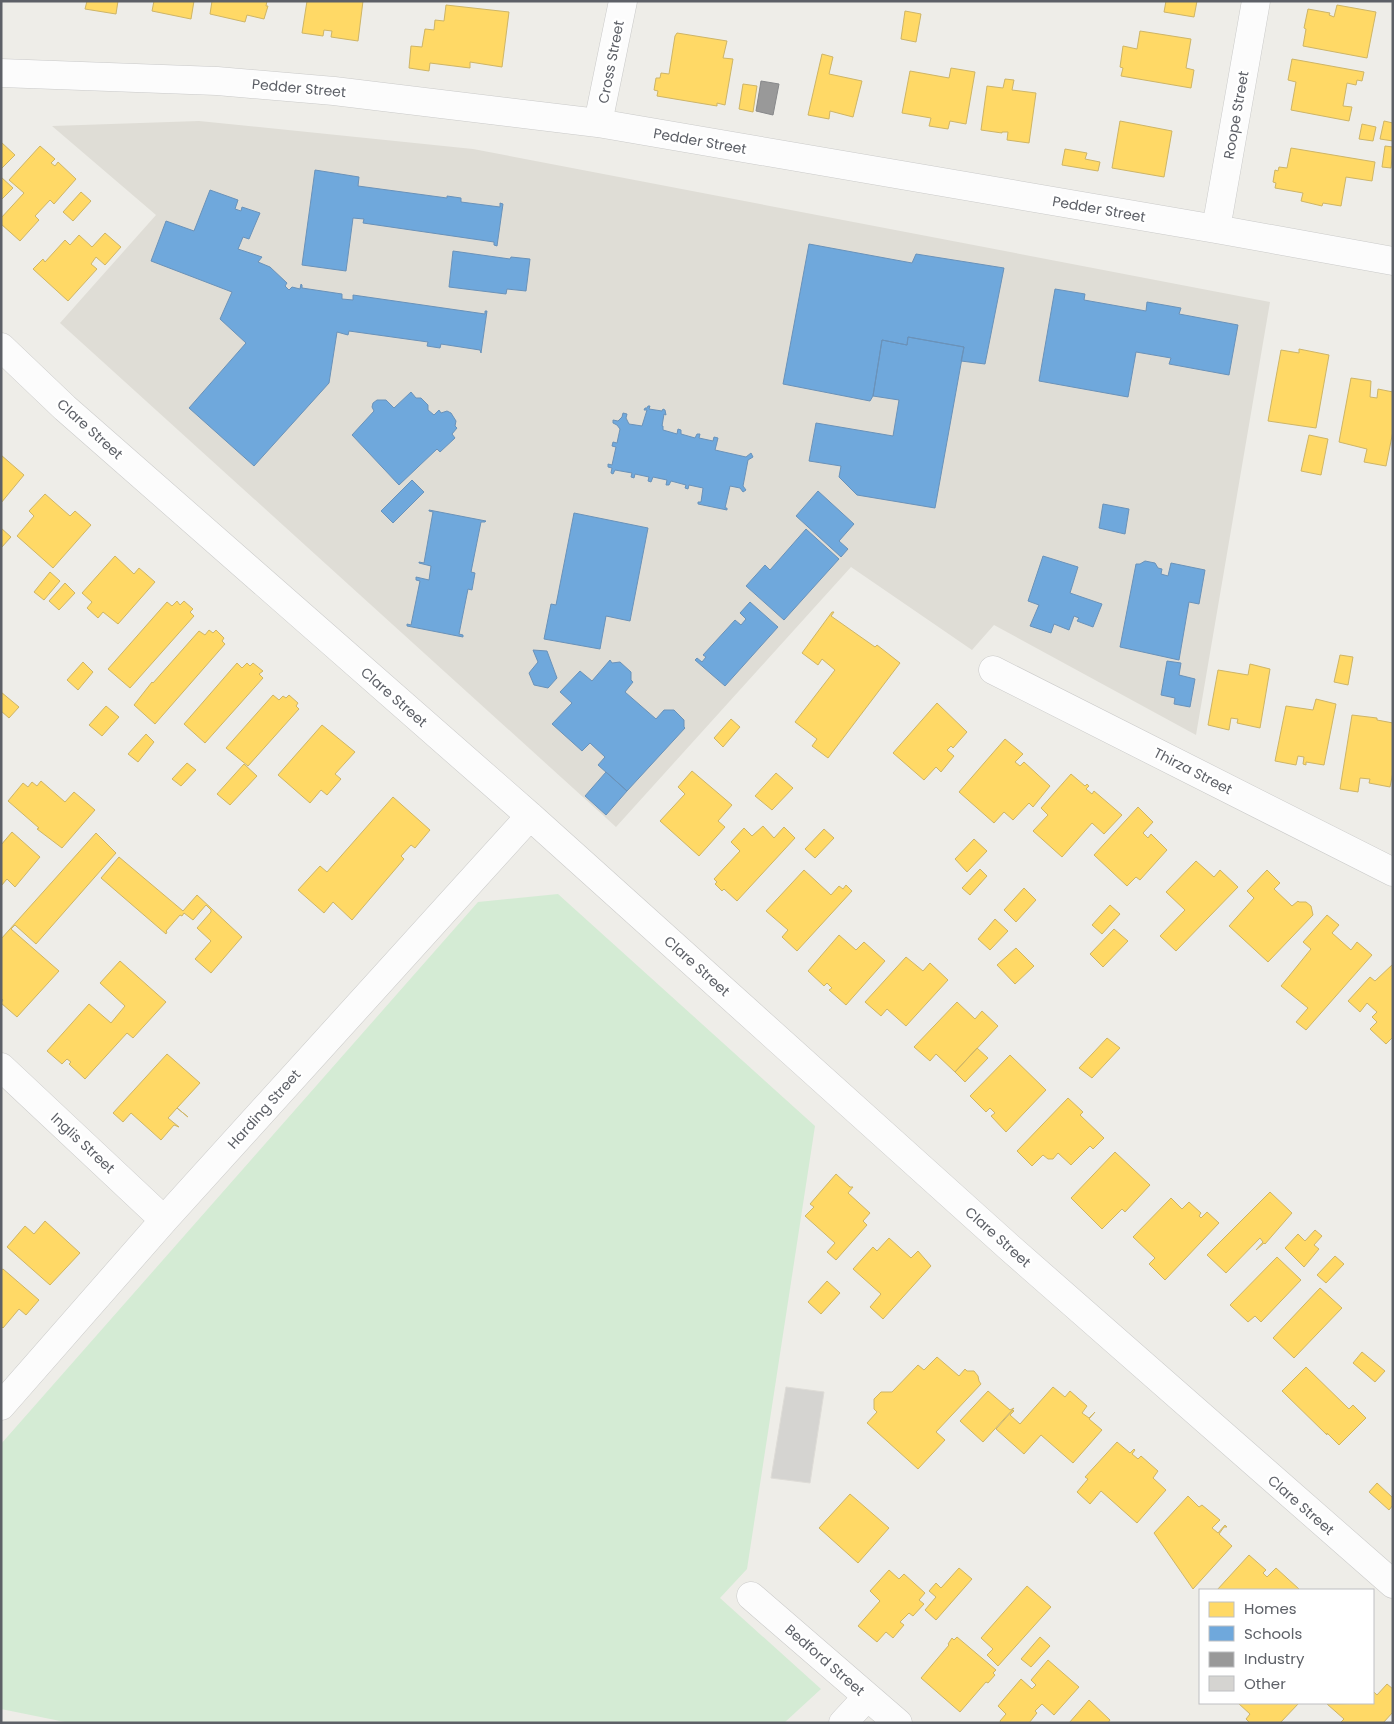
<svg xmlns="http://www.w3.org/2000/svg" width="1394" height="1724" viewBox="0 0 1394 1724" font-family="Poppins,sans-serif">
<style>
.education{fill:#dfddd6}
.green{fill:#d4ebd4}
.homes{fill:#ffd966;stroke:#ceb566}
.schools{fill:#6fa8dc;stroke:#6a92b9}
.industry{fill:#999;stroke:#87888a}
.building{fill:#d5d4d1;stroke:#dedcd7}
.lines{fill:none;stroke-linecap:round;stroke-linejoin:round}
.minor-casing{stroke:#cacac9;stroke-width:29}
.minor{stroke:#fcfcfc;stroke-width:28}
.labels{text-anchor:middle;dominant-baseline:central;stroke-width:5;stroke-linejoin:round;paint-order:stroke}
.street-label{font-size:14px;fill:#5d6067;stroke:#fff}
</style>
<rect width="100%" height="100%" fill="#eeede8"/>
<path class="education" d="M199,121L473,149L1270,302L1196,735L994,625L972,650L851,567L616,827L60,323L156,215L52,126Z"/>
<path class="green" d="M558,894L815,1126L747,1569L720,1598L821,1689L784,1723H70L1,1709V1444L478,902Z"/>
<path class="homes" d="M87,1H118L116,14L85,9Z
M154,1H194L191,19L152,11Z
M212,1H267L266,6H268L264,19L247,15L245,22L210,14Z
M307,1H363L358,41L331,37L332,31L324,30L323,36L302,33Z
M1166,1H1197L1194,17L1164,12Z
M446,5L509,12L502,67L470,62V68L430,63L429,71L409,68L411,46L422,47L425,29L434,30L435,20L444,21Z
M1337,5L1376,12L1367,58L1303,46L1306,29L1304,28L1308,9L1330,13L1329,15L1334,17Z
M905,11L921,14L916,42L901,39Z
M1140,31L1191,39L1186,68L1194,70L1191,88L1121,76L1123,68L1120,67L1123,46L1137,49Z
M677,33L727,41L723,58L733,59L725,105L717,103V106L657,96L658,91L654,90L656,78H660L661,73L669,74L675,36Z
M822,54L833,57L829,74L862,81L853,117L830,111L829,119L808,115Z
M1292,59L1364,72L1362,81L1357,80L1356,85L1347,83L1343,106L1352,107L1349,121L1291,110L1296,82L1288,80Z
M951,68L975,72L966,124L950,121L948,129L929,126L931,118L902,113L910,71L949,78Z
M1005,79L1014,80L1012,90L1036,93L1029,143L1007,140L1008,132H1002V133L981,130L987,86L1003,88Z
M743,84L757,86L753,112L739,109Z
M1120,121L1172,131L1164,177L1112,168Z
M1384,121L1393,123V141L1380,139Z
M1362,124L1376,127L1373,141L1359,139Z
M1,142L15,155L1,169Z
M40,146L55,159L51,163L55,166L58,162L76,179L54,204L50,200L35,216L39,220L20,241L1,224V218L24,193L9,180Z
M1385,146L1393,147L1391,168L1382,167Z
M1291,148L1375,162L1372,181L1346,177L1341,206L1323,203L1322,206L1301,201L1303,193L1275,188L1276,183L1273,182L1275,170L1278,171L1279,167L1287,168Z
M1065,149L1087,153L1085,159L1100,162L1098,171L1062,165Z
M1,177L13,188L1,200Z
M81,192L91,201L73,221L63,212Z
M105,233L121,247L105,265L96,257L91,264L97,269L68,301L33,269L43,259L45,262L65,240L70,245L79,235L92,247Z
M1299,349L1329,355L1316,428L1268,421L1281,350L1299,353Z
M1351,378L1371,381L1370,397L1377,398L1378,389L1393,392V431L1386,466L1364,462L1367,449L1339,442Z
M1309,435L1328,439L1321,475L1301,471Z
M1,455L24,475L1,503Z
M45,494L70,516L75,511L91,525L53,568L17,536L34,516L29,511Z
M1,528L11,537L1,548Z
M115,556L134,574L139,568L155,582L118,624L103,612L98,618L87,608L92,602L82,593Z
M50,572L60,581L44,600L34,592Z
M65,583L75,593L59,610L49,601Z
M177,601L180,605L184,601L193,609L190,612L194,616L130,688L108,669L167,602L172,606Z
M832,612H834L831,616L875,647L877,645L900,663L828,758L812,746L817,739L795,722L835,670L822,659L818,665L802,653Z
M209,630L213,633L216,630L224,638L222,641L225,644L155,724L134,705L152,682L153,683L199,631L205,635Z
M1340,655L1353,657L1348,685L1334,682Z
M83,662L93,672L78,690L67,680Z
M237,663L242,668L247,663L250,666L253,663L263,671L259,674L263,678L205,743L184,724Z
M1250,664L1270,669L1260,728L1237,723L1238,719L1231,718L1229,730L1208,725L1218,670L1248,675Z
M1,692L19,707L9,718L1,711Z
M273,695L279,700L283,696L286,698L289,695L298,703L296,706L299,709L248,766L226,748Z
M1316,699L1336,704L1324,765L1306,762V765L1303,764L1304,757L1298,756L1296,765L1275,761L1286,706L1313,710Z
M937,703L967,732L953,748L951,746L947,750L954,756L941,772L936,767L924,780L893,753Z
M106,706L119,717L102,736L89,725Z
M1352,715L1377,718V720L1393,723V772L1390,787L1369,783L1370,779L1360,778L1358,792L1340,789Z
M731,719L740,727L723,747L714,738Z
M322,725L355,752L335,774L341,779L327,795L321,790L310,803L278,775Z
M146,734L154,742L138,762L128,754Z
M1005,739L1023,754L1015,762L1020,766L1024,762L1050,786L1033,807L1029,803L1013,820L1004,812L994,823L959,792Z
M187,763L196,770L181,786L172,779Z
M244,764L257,776L230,805L217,794Z
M692,771L732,805L718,821L725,827L699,856L660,821L685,794L678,787Z
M776,773L793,788L772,810L755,796Z
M1071,774L1085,786L1087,784L1089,786L1086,789L1092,794L1094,791L1122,815L1104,834L1092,823L1062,857L1033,831L1048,815L1041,808Z
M41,781L65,802L74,792L95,810L62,848L37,829L39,828L8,801L23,783L28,787L32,782L37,786Z
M393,797L430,830L415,848L411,845L401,856L404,859L352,920L333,902L324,913L298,890L320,866L327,872Z
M1138,807L1153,822L1143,833L1148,838L1151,834L1167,850L1140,880L1136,877L1127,886L1094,855Z
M763,826L774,838L784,827L795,838L737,901L724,889L722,891L715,884L717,882L714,879L740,851L731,842L744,828L752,836Z
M824,829L834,838L815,858L805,849Z
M12,832L40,857L15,887L7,879L1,886V845Z
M96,833L116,853L36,944L15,925L11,929L59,971L17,1017L1,1003L3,1000L1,998V939Z
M974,839L987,851L967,872L955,859Z
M119,857L183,911L197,895L242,937L211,973L195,959L211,941L197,928L211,912V910L206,905L193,920L184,913L182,916L180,915L166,931L167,932L166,934L101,878Z
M1196,861L1214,877L1220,870L1238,887L1176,951L1160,936L1185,910L1166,892Z
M980,869L987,876L970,895L962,888Z
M804,870L831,895L839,886L843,889L846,885L852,891L797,951L782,937L788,930L766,911Z
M1267,870L1280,883L1274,889L1292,906L1298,901L1299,902H1306L1311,906L1313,915L1268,962L1229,926L1254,898L1247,891Z
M1024,888L1036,900L1016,922L1004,910Z
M1110,905L1120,914L1102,934L1092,925Z
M1327,915L1339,925L1332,933L1351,950L1357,942L1372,955L1306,1030L1296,1022L1308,1008L1281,986L1311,949L1303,942Z
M995,919L1008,931L990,950L978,939Z
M1114,929L1128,941L1103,967L1090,954Z
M839,935L856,950L864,942L885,961L846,1005L829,990L832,988L827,983L824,986L808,971Z
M1016,948L1034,966L1015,984L997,965Z
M906,957L923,971L930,963L948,980L906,1026L887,1009L881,1016L865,1002Z
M120,961L166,1002L133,1038L127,1033L85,1079L69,1064L71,1062L67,1059L62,1064L47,1051L89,1004L111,1023L125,1006L100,983Z
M1393,964V1037L1386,1044L1370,1029L1377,1022L1372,1017L1377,1012L1367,1003L1360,1012L1348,1001L1370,977L1375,981Z
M957,1002L975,1019L982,1011L998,1026L955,1072L936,1054L930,1061L914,1047Z
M1107,1038L1120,1048L1092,1078L1079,1068Z
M977,1048L988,1058L965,1082L955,1072Z
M167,1054L200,1083L177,1108L188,1117L177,1108L168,1118L179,1127L174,1125L161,1140L131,1113L123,1122L113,1113Z
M1010,1055L1046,1090L1006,1132L991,1116L995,1113L990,1108L986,1112L970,1096Z
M1068,1098L1083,1112L1080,1115L1104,1138L1093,1149L1090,1146L1071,1165L1058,1153L1053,1159H1048L1043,1155L1032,1166L1017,1151Z
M1115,1152L1150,1185L1125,1212L1122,1209L1102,1229L1071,1198Z
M836,1174L850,1187H853L848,1193L870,1213L863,1221L867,1225L836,1260L827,1252L835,1243L805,1216L814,1207L810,1204Z
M1270,1192L1292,1213L1265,1244L1264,1243L1256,1250L1263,1242L1260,1238L1226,1273L1207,1255Z
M1171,1198L1182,1209L1189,1202L1201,1213L1199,1216L1201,1218L1207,1212L1219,1223L1165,1280L1149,1264L1155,1258L1133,1237Z
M45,1221L80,1253L50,1285L7,1247L25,1226L34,1234Z
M1315,1230L1322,1236L1314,1245L1319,1249L1304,1267L1285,1248L1298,1234L1305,1241Z
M889,1238L911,1258L918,1251L931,1266L883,1319L870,1307L881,1294L853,1269L873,1247L877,1251Z
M1335,1256L1344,1264L1326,1283L1317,1275Z
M1277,1257L1301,1280L1261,1322L1255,1316L1248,1322L1230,1305Z
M3,1269L39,1300L26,1315L19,1309L3,1328L1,1326V1270Z
M827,1281L840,1293L821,1314L808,1302Z
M1320,1288L1342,1308L1294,1358L1273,1338Z
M1362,1352L1385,1371L1375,1382L1353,1363Z
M937,1357L959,1376L965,1369L967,1371H974L978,1376L979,1381L981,1384L936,1432L945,1440L918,1469L867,1423L877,1412L874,1409V1399L881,1392H892L918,1365L924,1370Z
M1306,1367L1349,1409L1353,1405L1366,1418L1339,1445L1327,1433V1435L1282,1391Z
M1053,1387L1065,1397L1070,1391L1087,1406L1082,1413L1089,1418L1095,1412L1089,1419L1102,1430L1073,1463L1041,1435L1024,1454L996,1429L1013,1410L1014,1411L1010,1415L1020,1424Z
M988,1391L1010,1410L1014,1408L983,1442L960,1421Z
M1117,1442L1130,1453L1134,1449L1135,1450L1132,1454L1138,1459L1141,1456L1158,1471L1153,1478L1166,1490L1137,1523L1101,1491L1090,1504L1077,1492L1088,1479L1085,1477Z
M1377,1483L1393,1498V1505L1389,1510L1369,1492Z
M850,1494L889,1528L858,1563L819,1528Z
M1188,1496L1199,1507L1202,1505L1220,1520L1212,1528L1218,1533L1225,1525L1227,1527H1224L1219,1534L1232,1546L1193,1589L1154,1533Z
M1249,1555L1266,1570L1263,1573L1267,1577L1276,1568L1299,1589L1298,1590H1217Z
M959,1568L972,1579L936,1620L925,1610L936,1597L929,1591L936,1583L941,1588Z
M889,1570L899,1579L904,1574L925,1593L919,1600L924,1604L913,1616L909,1613L900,1622L904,1625L893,1638L886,1632L877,1642L858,1626L880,1601L870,1591Z
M1027,1586L1051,1607L998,1666L987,1655L993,1649L981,1638Z
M957,1637L996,1670L993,1673L995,1675L988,1683L986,1682L960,1712L921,1678L949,1645L948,1644L952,1638L954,1640Z
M1040,1637L1050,1646L1031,1667L1021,1659Z
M1048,1660L1079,1687L1054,1715L1042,1704L1035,1711L1037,1713L1029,1723H1001L1000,1721L1006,1714L998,1706L1021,1679L1032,1689L1036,1685L1031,1680Z
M1387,1684L1393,1689V1712L1383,1723H1342L1341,1722L1344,1719L1327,1704L1373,1703V1691L1377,1695Z
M1089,1700L1110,1720L1108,1723H1069Z
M1238,1703H1299L1280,1723H1250L1246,1719L1250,1714Z"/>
<path class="schools" d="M315,170L359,177L358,186L447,198V196L461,198V202L500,207V203L503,204L497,246L494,245V242L363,223L364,219L353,218L346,271L302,265Z
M210,190L238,200L235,209L241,211L242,207L260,213L249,239L243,237L238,249L262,257L258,262L270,267L287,283L285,286L289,290L292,287L300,289L301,284L302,285V288L342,294V299L353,300V295L485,314V311H487L481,353L480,350L441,344L440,348L427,346L428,342L349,331L348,335L337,332L329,383L254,466L189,408L246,343L220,319L232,292L151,261L166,221L194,231Z
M809,244L912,263L916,254L1004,268L985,364L961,361L964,347L908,337L907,345L882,340L873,396L870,401L783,384Z
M453,251L510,259L511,257L530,259L526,291L507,289L506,294L449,287Z
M1055,289L1085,294L1084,300L1146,311L1147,302L1181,308L1179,314L1238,325L1229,375L1169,364L1171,358L1136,352L1128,397L1039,381Z
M908,337L964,347L935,508L857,495L839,477L841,466L809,461L816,423L893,436L899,400L873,396L882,340L907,345Z
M411,392L416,398H421L428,405V410L434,415L439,410L441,413L447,411L451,413L456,421L455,426L457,428L452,434L455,438L440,452L437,449L399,485L352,435L374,411L372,407L373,403L377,400H386L394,408Z
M648,406H650L649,409L662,411L663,409L665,410L666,415L664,414L662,426H663V430L677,434L678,429L681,430V434L695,438L697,434H700L699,438L713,441L714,437L718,438L715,450L746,457L751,453L753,457L748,460L743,486L746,490L743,492L740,488L730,486L725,508H727V510L698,504V502H701L703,488L689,485L688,489L685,488L686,485L671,481L669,485H666L667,480L653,477L651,482L648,481L649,477L635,474L634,478L631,477L632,473L615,470L613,474L611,473L612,468L608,467V464L612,465L616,447L612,446L613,442L617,443L620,429L617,425L613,423V420L618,421L622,417L623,413L627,414L626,418L629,424L642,426L647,410H644L645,408H647Z
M412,480L424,492L393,523L381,511Z
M818,491L854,524L839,541L848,549L841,557L796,516Z
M1103,504L1129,509L1125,534L1099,528Z
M429,510L486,521L485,522H481L471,572L475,573L472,590L468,589L459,634L463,635V637L407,626V624L411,625L420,581L416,580V577L429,580L431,566L419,563V562L424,563L433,512L429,511Z
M574,513L648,528L630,621L606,616L600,649L544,639L551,604L556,605Z
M806,529L839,559L784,620L746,586L765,565L770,570Z
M1043,556L1078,567L1070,593L1102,604L1093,627L1077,621L1079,618L1074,616L1069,630L1054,624L1051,633L1030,626L1039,605L1028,601Z
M1145,561L1155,563L1158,568L1162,569L1161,574L1168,576L1171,563L1205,570L1199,604L1189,602L1179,660L1120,647L1136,564H1140Z
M750,602L778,627L725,686L695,660L697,658L702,662L706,657L703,655L735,620L741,625L746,619L740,613Z
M533,650L547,651L557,678L548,688L534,685L529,673L538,662Z
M610,660L612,663L620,662L631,672V680L633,682L625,692L656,719L664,710H674L684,720V727L685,728L627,791L598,765L605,757L590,743L582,751L552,724L572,703L560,692L580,671L592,681Z
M1167,661L1181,663L1179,675L1195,679L1190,707L1174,704L1175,698L1161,695Z
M606,772L627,791L606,815L585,796Z"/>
<path class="industry" d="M761,81L779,84L773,115L756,111Z"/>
<path class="building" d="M786,1387L824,1392L810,1483L771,1478Z"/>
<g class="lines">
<defs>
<path id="minor" d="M1,73L217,81L334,91L598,123L1216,229L1393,261
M598,123L623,1
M1216,229L1256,1
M1,347L65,408L530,816L1010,1248L1393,1584
M993,670L1393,872
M1,1067L164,1220
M1,1406L164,1220L530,816
M751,1596L898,1723
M843,1723L867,1697"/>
</defs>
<use href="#minor" class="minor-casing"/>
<use href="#minor" class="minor"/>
</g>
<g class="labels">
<g class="street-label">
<text transform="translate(611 62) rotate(-79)">Cross Street</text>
<text transform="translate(299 88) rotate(5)">Pedder Street</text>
<text transform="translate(1236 115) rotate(-80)">Roope Street</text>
<text transform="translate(700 141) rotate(10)">Pedder Street</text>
<text transform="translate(1099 209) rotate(10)">Pedder Street</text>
<text transform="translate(90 429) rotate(42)">Clare Street</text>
<text transform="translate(394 697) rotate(41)">Clare Street</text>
<text transform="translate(1193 771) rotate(27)">Thirza Street</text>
<text transform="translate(697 966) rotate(42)">Clare Street</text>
<text transform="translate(264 1109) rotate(-48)">Harding Street</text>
<text transform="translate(83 1143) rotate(43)">Inglis Street</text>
<text transform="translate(998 1237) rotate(42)">Clare Street</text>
<text transform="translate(1301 1505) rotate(41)">Clare Street</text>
<text transform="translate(825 1660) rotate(41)">Bedford Street</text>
</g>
</g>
<rect width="1394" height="1724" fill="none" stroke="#5d6067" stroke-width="5"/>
<rect x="1199" y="1589" width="175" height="115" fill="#ffffff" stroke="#bebfc2"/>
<rect x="1209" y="1602" width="25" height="15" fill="#ffd966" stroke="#bebfc2"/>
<text x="1244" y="1614" font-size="15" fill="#5d6067">Homes</text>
<rect x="1209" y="1626" width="25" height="15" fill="#6fa8dc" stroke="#bebfc2"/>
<text x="1244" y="1639" font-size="15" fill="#5d6067">Schools</text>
<rect x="1209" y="1652" width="25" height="15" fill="#999999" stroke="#bebfc2"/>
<text x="1244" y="1664" font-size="15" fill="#5d6067">Industry</text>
<rect x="1209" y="1676" width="25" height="15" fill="#d5d4d1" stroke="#bebfc2"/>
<text x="1244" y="1689" font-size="15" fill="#5d6067">Other</text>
</svg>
